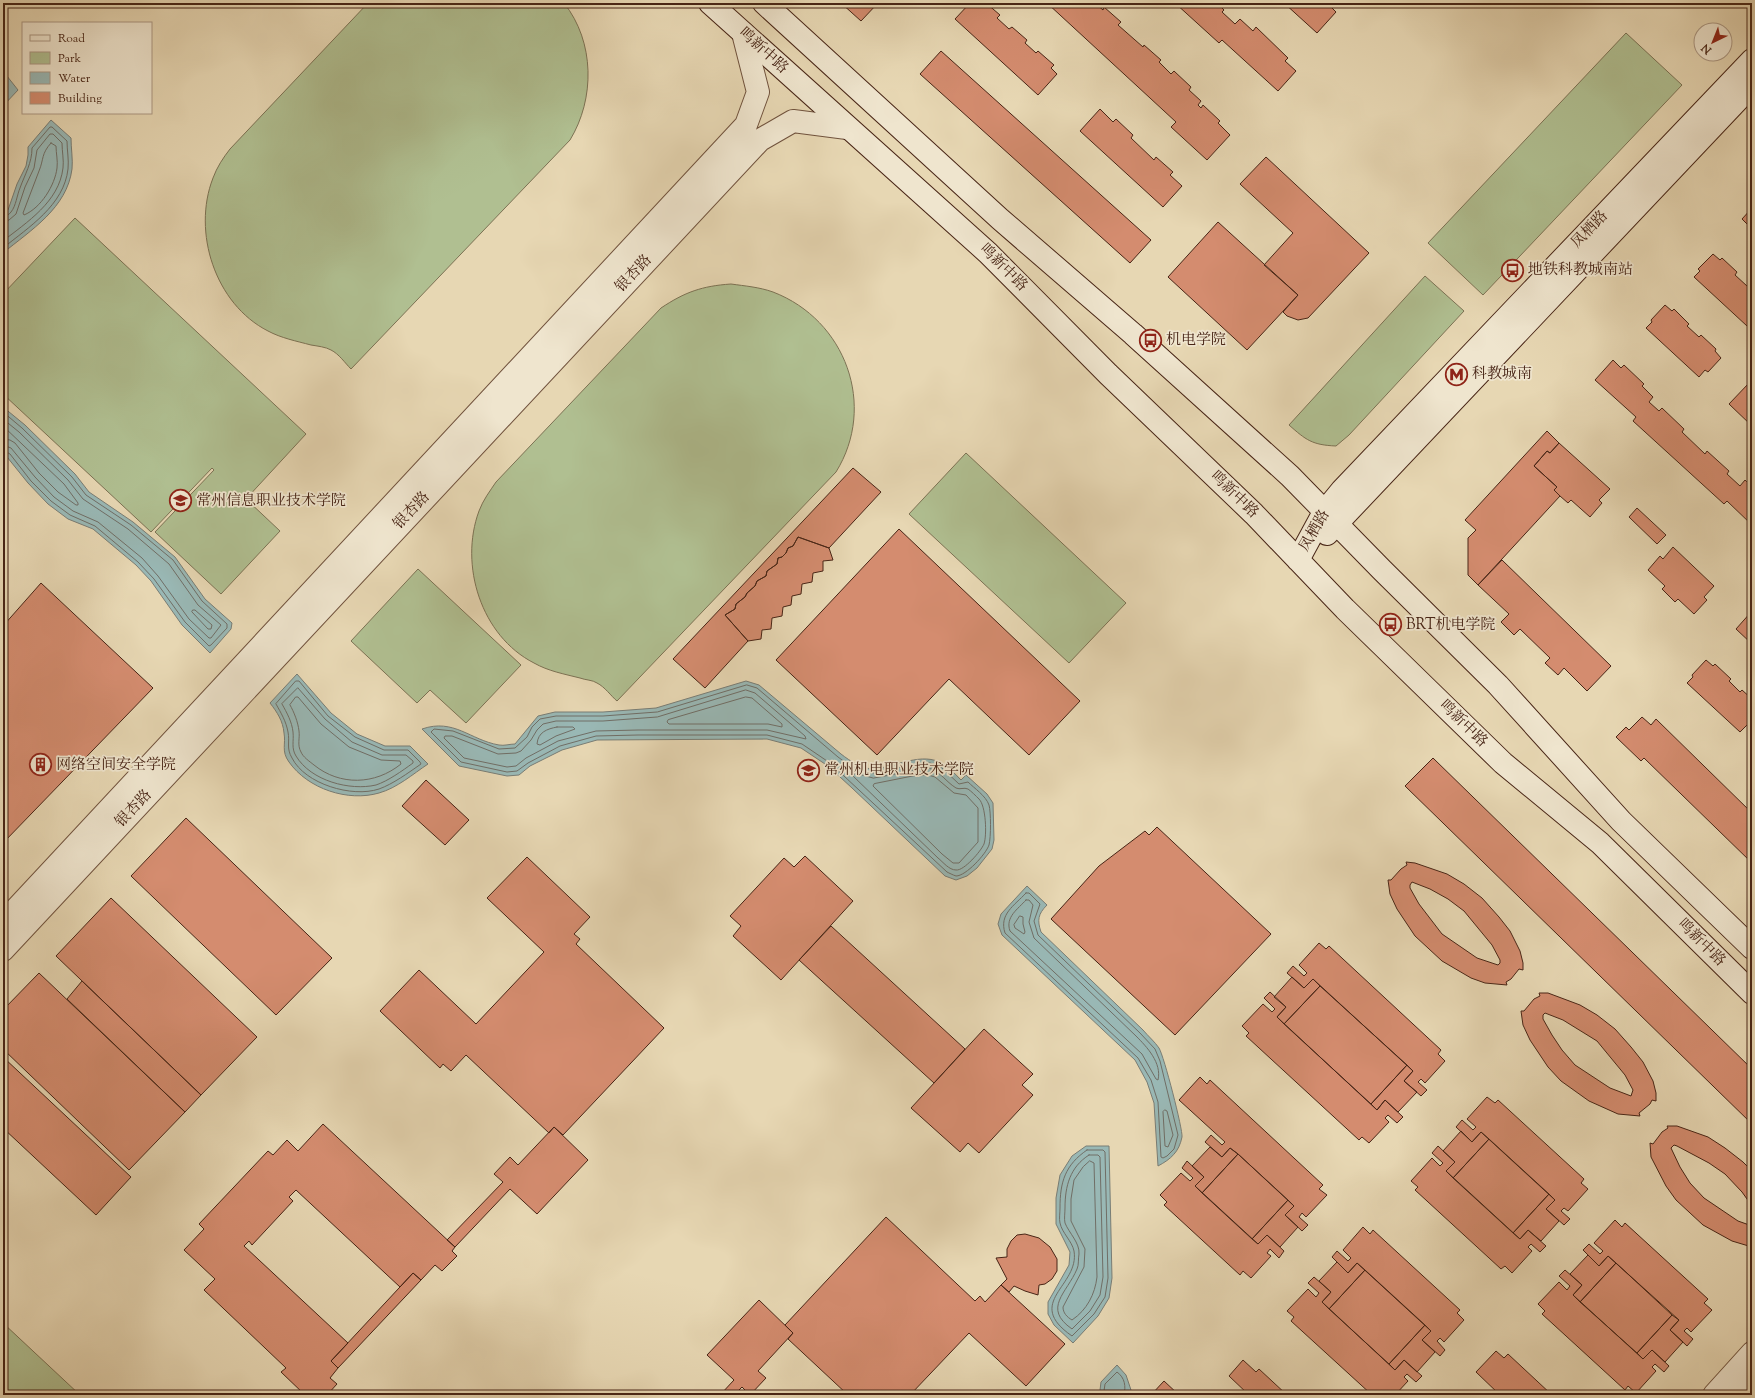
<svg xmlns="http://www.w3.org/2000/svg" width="1755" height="1398" viewBox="0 0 1755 1398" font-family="'Sorts Mill Goudy','Noto Serif SC',serif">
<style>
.green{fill:#b0bf91;stroke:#7c7254}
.water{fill:#99b8b5;stroke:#797d75}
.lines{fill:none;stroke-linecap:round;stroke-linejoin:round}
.shore{stroke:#706e66;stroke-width:1}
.building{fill:#d48c6f;stroke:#482516;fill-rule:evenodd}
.tertiary-casing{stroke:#70523d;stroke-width:24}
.secondary-casing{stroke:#482516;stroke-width:24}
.tertiary{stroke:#efe5ce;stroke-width:22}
.secondary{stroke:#efe5ce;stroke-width:22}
.labels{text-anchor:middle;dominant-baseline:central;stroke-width:3.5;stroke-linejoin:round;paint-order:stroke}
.street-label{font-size:15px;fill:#482516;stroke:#efe5ce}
.poi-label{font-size:15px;fill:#482516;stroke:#efe5ce;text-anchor:start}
</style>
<rect width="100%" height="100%" fill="#e7d7b3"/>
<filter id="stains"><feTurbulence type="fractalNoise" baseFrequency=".005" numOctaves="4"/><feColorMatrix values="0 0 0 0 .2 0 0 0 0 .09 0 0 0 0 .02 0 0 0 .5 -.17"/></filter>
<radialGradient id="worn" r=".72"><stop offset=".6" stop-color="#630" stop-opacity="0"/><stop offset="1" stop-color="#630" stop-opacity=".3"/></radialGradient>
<path class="green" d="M368,3H564C595,42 595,99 570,140L351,369C345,363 339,354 331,350C326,347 317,346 311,345C296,341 281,338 268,331C215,304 192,232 213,178C217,167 223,158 230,149Z
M1626,33L1682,85L1483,295L1428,243Z
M75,218L306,434L246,499L280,531L221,594L155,532L214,470L212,468L151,532L3,394V294Z
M1425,276L1464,311L1349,435L1336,446C1312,445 1306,440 1289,425Z
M731,284C745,286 759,287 773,292C846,320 877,406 836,472L617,701C611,696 605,687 597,683C593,680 585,680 580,678C564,674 548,671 534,663C481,636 459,565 479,511C483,500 490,491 496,482L661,308C685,292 702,286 731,284Z
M966,453L1126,603L1069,663L909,514Z
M418,569L521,665L466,723L430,690L417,703L351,641Z
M3,1323L80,1395H3Z"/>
<path class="water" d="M3,71L18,90L3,106Z
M51,120L71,138C71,148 73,160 72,169C67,208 31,230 3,253V213L8,210L17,184L26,166L28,155V147Z
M3,407L25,425L75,474L89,492L133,522L175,557L205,599L232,623L231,629L210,653L182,625L151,581L136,565L93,529L68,519L48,504L28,483L3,452Z
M297,674L331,713L357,734L385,746H410L428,764C413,774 397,788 379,793C348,802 308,789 289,762C281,751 286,744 284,733C283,721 277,712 270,703Z
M746,681L759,685L841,754C850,761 862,769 874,769C895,767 923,751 943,764C950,768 956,775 961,780L966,775L987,794L993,803L994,840L992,849L977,868L967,876L956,880L945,876L852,788L828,766L801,748L767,739L597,740L562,750L530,766L519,775L507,776L459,766L422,729C454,718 470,740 499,745C504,746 510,744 515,744L538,716L555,712H603L656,708Z
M1027,886L1047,905C1038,914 1037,920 1041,932L1143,1030C1148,1036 1155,1042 1159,1048C1164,1056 1183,1130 1182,1137C1179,1152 1171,1159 1158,1166L1154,1103L1147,1082L1135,1060L1002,935L998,924L1001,914Z
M1086,1146H1109L1112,1278L1109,1298L1098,1316L1073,1343L1054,1325L1048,1314V1302L1069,1265L1070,1252L1056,1224V1198L1060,1175L1072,1156Z
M1117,1365L1126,1375L1131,1390L1126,1395H1096L1100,1390L1101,1382Z"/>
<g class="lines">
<path class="shore" d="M51,143L56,146C56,153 58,161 57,168C55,185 41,208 24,215L23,213C28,199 34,185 39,171C44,159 41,154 51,143Z
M3,216C6,216 9,215 11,212C16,206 17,195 20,188C25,174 32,163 32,148L50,127H52L67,141C67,150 69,160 68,169C64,205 29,227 3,248
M3,222L9,220L16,214L25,187L34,168L37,150L50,134H53L62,143C62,151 64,161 63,168C59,202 27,222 3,241
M3,412L22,428L72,477L86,495L131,525L173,560L202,601L227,624V628L211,645L209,646L185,622L154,579L138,562L95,526L70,515L51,501L31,481L10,454L3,450
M3,419L19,432L68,480L83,499L128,529L169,564L198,605L221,625L211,638H209L189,619L158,576L142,558L98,522L73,511L54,497L35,477L11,448L3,445
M3,426L64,484L78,503V505H76L58,492L39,473L15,443L10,440L3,439
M193,610H195L212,625L211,629H208L192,612Z
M296,681H299L328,716L355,737L384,750H408L420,762L421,764C408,773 393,784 379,789C352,798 305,784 292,758C286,748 290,742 288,732C286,721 281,713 276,704Z
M747,685L757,688L838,757L853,768L873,773L916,764L930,763L941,767L959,784L968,782C974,788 986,796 989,805C991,812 991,837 989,845C986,854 966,876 956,876C953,875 949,873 947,872L830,763L802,744L767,735H638L596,736L560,746L528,763L517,771L507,772L461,762L431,732L434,729L453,731L499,749L515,748L527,737L532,727L540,719L556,716H603L657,712Z
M298,688L325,719L352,742L382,755H406L413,761V763C402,771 388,781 376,785C350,791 311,781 296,756C291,748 294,741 293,732C292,722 287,713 282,704Z
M746,690L755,693L805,736L806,739L767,730H638L596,731L558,741L526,758L516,766L507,767L464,758L444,738L445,736H452L498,754L516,753L521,751L531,740L537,730L543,724L556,721H603L657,717Z
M296,697H298L321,724L349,747L381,760L400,761L401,764C375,785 340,786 314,765C309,761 303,757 301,752C297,745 300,738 299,731C298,722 294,712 290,705Z
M746,697L752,698L782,724V727L768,724H669L667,722L668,720Z
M557,727H573L575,729L556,736L540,745L537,744C538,732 547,729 557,727Z
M929,768C942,773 945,781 956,788C960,790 964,787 968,789C971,791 976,796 979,799C986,806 987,835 984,844C981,851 964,871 956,870C949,870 943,862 938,858L853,776L855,773L873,778Z
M918,775H928L935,777L954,793L966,795L978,808V842L959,863H953L942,854L873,786L874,784Z
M1026,893H1029L1040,904L1034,921L1038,935L1140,1033L1155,1049L1160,1061L1178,1135L1174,1149L1167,1156L1163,1158L1161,1157L1158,1102L1151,1080L1138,1058L1005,933C999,914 1014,906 1026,893Z
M1026,900H1029L1033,905L1029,922L1034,938L1136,1036C1147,1047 1162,1063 1158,1080L1156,1079L1142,1054L1010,931C1005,917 1018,909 1026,900Z
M1020,916L1023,917V924L1025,932L1024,934L1015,928L1014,925Z
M1165,1110L1167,1111L1173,1135L1168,1147L1165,1146L1163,1112Z
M1087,1150H1103L1105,1152L1108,1278L1105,1297L1094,1314L1072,1336C1023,1302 1080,1286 1074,1251C1072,1241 1062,1233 1060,1223C1059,1219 1060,1213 1060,1208C1060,1182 1065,1165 1087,1150Z
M1089,1155H1098L1100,1157L1103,1277L1100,1295L1090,1311L1072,1329C1042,1308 1067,1293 1077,1269C1079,1265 1078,1259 1079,1254C1080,1243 1069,1233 1065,1223C1064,1219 1065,1213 1065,1208C1065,1186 1070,1167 1089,1155Z
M1090,1161L1094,1163L1097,1277C1095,1294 1087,1310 1072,1320C1067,1317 1063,1313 1063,1307L1084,1267L1085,1249L1071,1221V1199L1074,1180L1083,1167Z
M1101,1395L1104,1391L1105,1384L1117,1372C1125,1378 1126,1386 1124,1395"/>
</g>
<path class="building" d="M841,3H878L861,21Z
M970,3H986L1000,15L997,18L1009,29L1012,27L1027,40L1025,43L1036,53L1038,51L1054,65L1051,68L1057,74L1038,95L955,19Z
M1047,3H1095L1103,10L1104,7L1121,22L1118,25L1143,47L1144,45L1161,60L1159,62L1171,74L1174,71L1191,87L1189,90L1201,101L1198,105L1201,108L1203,105L1220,121L1218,123L1230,135L1207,160L1171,127L1176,122Z
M1175,3H1217L1224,10L1222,12L1235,24L1240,19L1253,31L1256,27L1288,58L1285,61L1296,71L1278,91L1222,40L1219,43Z
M1284,3H1327L1336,12L1317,33Z
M941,51L1151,240L1130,263L920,74Z
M1100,109L1113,122L1116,119L1133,135L1131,138L1154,160L1156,157L1173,172L1170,175L1182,186L1163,207L1080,131Z
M1266,157L1369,253L1308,318L1298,320L1287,316L1283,312L1298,295L1264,265L1293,233L1240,184Z
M1752,208V229L1742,219Z
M1218,222L1298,295L1247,350L1168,277Z
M1713,254L1720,260L1722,258L1737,272L1735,275L1747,286L1749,284L1752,286V320L1747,326L1694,277L1700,271L1698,269Z
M1665,305L1672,311L1674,309L1689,324L1687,326L1699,337L1701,335L1716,349L1715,351L1721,358L1708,372L1705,370L1699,377L1646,328L1652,322L1651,320Z
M1613,360L1621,368L1624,365L1644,384L1642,386L1653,397L1649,402L1659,411L1662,408L1684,429L1682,432L1705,454L1707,451L1729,471L1727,474L1740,486L1745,480L1752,487V525L1727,501L1724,504L1633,421L1636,417L1595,380Z
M1749,383L1752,386V426L1729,404Z
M1547,431L1559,443L1550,453L1547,451L1534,466L1557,487L1554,490L1560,496L1478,585L1468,575V538L1476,530L1465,520Z
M1559,443L1610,489L1599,500L1602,503L1590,517L1571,500L1568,503L1560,496L1554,490L1557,487L1534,466L1547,451L1550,453Z
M853,468L881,492L829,548L798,537L793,546L788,548L786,553L782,557L778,558L777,564L767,571L766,576L757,581L755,586L747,593L745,597L736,604L735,609L725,615L748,641L705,688L673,659Z
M1637,508L1666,535L1657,544L1629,517Z
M899,529L1080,701L1029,755L949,679L877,755L776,660Z
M798,537L829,548L833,560L823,561V571L813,573L812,582L802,584L801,594L792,596L791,605L783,607L782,616L772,618L771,629L762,630L761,639L748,641L725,615L735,609L736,604L745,597L747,593L755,586L757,581L766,576L767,571L777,564L778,558L782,557L786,553L788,548L793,546Z
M1673,547L1714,586L1704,597L1707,600L1694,614L1678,599L1675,602L1662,589L1665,586L1648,570L1660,556L1663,559Z
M1502,560L1611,666L1587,691L1564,668L1558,675L1545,663L1550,658L1520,629L1514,635L1501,622L1509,614L1478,585Z
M41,583L153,688L3,843V626Z
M1752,611V644L1736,629Z
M1706,660L1713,666L1715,664L1731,679L1729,681L1740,692L1742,690L1752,699V724L1749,727L1747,725L1740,732L1687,683L1693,677L1692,675Z
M1642,717L1651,725L1656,719L1752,813V863L1644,758L1641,761L1616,737L1626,727L1629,730Z
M1433,758L1752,1069V1124L1405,786Z
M426,780L469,820L445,845L402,806Z
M186,818L332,958L276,1015L131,876Z
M1157,827L1271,934L1175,1035L1051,919L1099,866L1145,831L1149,835Z
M805,856L853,901L781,980L733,936L741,926L730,916L784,858L794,867Z
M527,857L590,917L574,934L580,939L576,944L664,1028L563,1135L554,1127L549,1133L466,1055L451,1071L443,1064L440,1068L380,1011L419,970L476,1024L544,952L487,898Z
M1406,862L1415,863L1447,874L1464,884L1482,898L1499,917L1510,931L1520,951L1523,963V970L1519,969L1511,979L1506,982L1507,985L1485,983L1471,978L1442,961L1415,936L1397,909L1390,894L1388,880H1391L1401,869L1407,865ZM1412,882L1430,889L1448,899L1464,911L1492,945L1500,960V963L1498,965L1477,958L1442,934L1419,904L1410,888V885Z
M111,898L257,1037L201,1095L56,956Z
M831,926L965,1049L934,1083L799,960Z
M1319,943L1326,949L1329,946L1441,1050L1438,1054L1445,1061L1425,1083L1421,1079L1418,1082L1427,1090L1421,1096L1404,1081L1413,1071L1313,979L1304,988L1287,973L1293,966L1304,976L1307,973L1299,965Z
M39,973L185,1112L129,1170L3,1049V1010Z
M1292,977L1304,988L1313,979L1320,986L1284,1024L1277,1017L1286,1007L1274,997Z
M82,981L201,1095L185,1112L67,999Z
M1320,986L1407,1065L1371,1104L1284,1024Z
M1270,992L1286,1007L1277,1017L1377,1110L1385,1100L1403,1117L1397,1123L1388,1115L1385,1118L1389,1122L1369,1143L1362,1137L1359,1140L1246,1036L1249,1033L1242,1026L1263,1004L1272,1012L1275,1009L1264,998Z
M1539,993H1548L1580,1005L1597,1015L1615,1029L1631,1047L1643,1062L1653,1081L1656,1093V1101L1652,1100L1650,1104L1639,1113L1640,1116L1618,1114L1589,1101L1561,1081L1548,1067L1530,1040L1523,1025L1521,1011H1524L1534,999L1540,996ZM1545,1013L1563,1020L1597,1041L1625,1075L1633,1090L1631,1096L1610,1088L1575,1065L1562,1050L1552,1035L1543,1019V1015Z
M984,1029L1033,1074L1022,1085L1033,1095L979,1153L968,1143L960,1152L911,1108Z
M3,1057L131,1177L96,1215L3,1128Z
M1407,1065L1413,1071L1404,1081L1417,1092L1398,1112L1385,1100L1377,1110L1371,1104Z
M1200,1077L1207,1084L1210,1080L1323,1185L1319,1189L1327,1195L1306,1217L1302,1213L1299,1217L1308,1225L1302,1231L1285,1215L1294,1206L1238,1154L1230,1148L1222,1157L1205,1142L1211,1135L1222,1145L1225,1142L1179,1100Z
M1487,1097L1495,1103L1498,1100L1584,1179L1581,1183L1588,1189L1568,1211L1564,1208L1561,1211L1570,1219L1564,1225L1546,1209L1555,1200L1481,1132L1472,1142L1456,1127L1462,1120L1473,1130L1476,1127L1467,1119Z
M323,1124L455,1247L452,1251L457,1256L442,1271L435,1265L421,1280L413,1273L400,1287L296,1190L289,1197L293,1201L252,1245L249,1241L244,1246L348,1343L331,1361L338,1368L330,1378L337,1384L327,1395H305L281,1372L286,1368L204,1290L215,1279L184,1250L204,1229L199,1224L268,1151L273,1155L287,1140L298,1151Z
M1667,1126H1677L1708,1137L1725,1148L1743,1162L1752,1171V1206L1742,1192L1725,1174L1709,1163L1677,1146L1674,1145L1671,1148L1680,1167L1690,1183L1704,1198L1738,1221L1752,1226V1247L1732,1241L1703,1225L1676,1200L1666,1186L1651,1157L1650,1143L1653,1144L1662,1132L1668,1128Z
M554,1127L588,1160L537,1214L510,1189L455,1247L447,1240L503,1182L494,1174L510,1157L518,1165Z
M1461,1131L1472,1142L1481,1132L1489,1139L1453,1178L1446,1171L1455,1162L1443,1151Z
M1489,1139L1549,1194L1513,1233L1453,1178Z
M1438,1146L1455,1162L1446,1171L1520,1239L1528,1230L1546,1246L1540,1252L1531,1244L1528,1247L1532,1251L1512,1273L1505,1266L1501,1269L1415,1190L1418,1187L1411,1181L1432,1158L1440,1166L1443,1163L1432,1153Z
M1210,1147L1222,1157L1230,1148L1238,1154L1202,1193L1195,1186L1204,1177L1192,1166Z
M1238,1154L1288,1200L1252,1239L1202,1193Z
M1187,1161L1204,1177L1195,1186L1258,1244L1267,1235L1284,1251L1279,1258L1270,1249L1267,1253L1271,1256L1251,1278L1243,1271L1240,1275L1164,1205L1167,1202L1160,1195L1181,1173L1190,1181L1193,1178L1182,1168Z
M1549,1194L1555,1200L1546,1209L1559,1221L1541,1241L1528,1230L1520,1239L1513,1233Z
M1288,1200L1294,1206L1285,1215L1298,1227L1280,1247L1267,1235L1258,1244L1252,1239Z
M886,1217L975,1301L980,1296L985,1302L1001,1285L1065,1344L1026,1386L969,1333L910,1395H848L788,1339L793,1333L785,1325Z
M1615,1220L1622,1227L1625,1223L1708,1299L1704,1303L1712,1310L1691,1332L1687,1328L1684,1331L1693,1339L1687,1346L1670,1330L1679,1320L1608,1256L1599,1266L1583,1250L1589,1244L1600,1254L1603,1251L1594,1243Z
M1363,1227L1370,1234L1373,1230L1460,1310L1457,1313L1464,1320L1444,1342L1440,1338L1437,1341L1445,1350L1440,1356L1422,1340L1431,1331L1357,1263L1348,1273L1332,1257L1337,1251L1348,1261L1351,1258L1343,1250Z
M1025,1234L1039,1238L1050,1247L1057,1259V1271L1052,1279L1045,1284L1039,1285L1038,1295L1025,1291L1014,1286L1009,1292L1001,1285L1007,1279L996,1258L1007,1257V1249L1011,1241L1017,1235Z
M1588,1255L1599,1266L1608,1256L1616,1263L1580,1302L1573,1295L1582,1285L1570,1274Z
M1337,1262L1348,1273L1357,1263L1365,1270L1329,1309L1322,1302L1331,1292L1319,1281Z
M1616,1263L1672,1315L1637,1353L1580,1302Z
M1365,1270L1425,1325L1389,1364L1329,1309Z
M1565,1270L1582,1285L1573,1295L1643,1359L1652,1350L1669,1366L1664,1372L1655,1364L1652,1367L1656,1371L1636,1393L1628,1386L1625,1390L1542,1314L1545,1311L1538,1304L1559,1282L1567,1290L1570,1286L1559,1276Z
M413,1273L421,1280L338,1368L331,1361Z
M1314,1277L1331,1292L1322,1302L1395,1370L1404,1360L1422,1376L1416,1382L1407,1374L1404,1377L1408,1381L1395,1395H1372L1291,1321L1294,1317L1287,1311L1308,1289L1316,1297L1319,1293L1308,1283Z
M759,1300L793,1333L758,1371L766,1378L750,1395L742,1387L734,1395H720L734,1380L707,1355Z
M1672,1315L1679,1320L1670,1330L1683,1342L1665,1362L1652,1350L1643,1359L1637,1353Z
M1425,1325L1431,1331L1422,1340L1435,1352L1417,1372L1404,1360L1395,1370L1389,1364Z
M1496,1351L1504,1358L1508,1354L1552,1395H1500L1476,1372Z
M1243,1360L1256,1372L1259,1369L1287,1395H1249L1229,1376Z
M1164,1381L1179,1395H1151Z"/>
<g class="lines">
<defs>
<path id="tertiary" d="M3,923L746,125L758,92L743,33
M3,950L760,140L793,121L847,128
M1714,1395L1752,1353
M1740,1395L1752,1382"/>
<path id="secondary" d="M710,3L988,253L1108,374L1254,514L1345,609L1503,763L1600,843L1752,993
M764,3L1000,219L1133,334L1290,476L1382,570L1498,685L1621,821L1752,948
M1327,534L1752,85
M1298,560L1324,512L1342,490L1752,60"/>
</defs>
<use href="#tertiary" class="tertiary-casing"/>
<use href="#secondary" class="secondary-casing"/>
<use href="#tertiary" class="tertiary"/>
<use href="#secondary" class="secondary"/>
</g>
<defs>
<symbol id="bus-ring" viewBox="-11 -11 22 22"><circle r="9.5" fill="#efe5ce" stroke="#8f2418" stroke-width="1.5"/><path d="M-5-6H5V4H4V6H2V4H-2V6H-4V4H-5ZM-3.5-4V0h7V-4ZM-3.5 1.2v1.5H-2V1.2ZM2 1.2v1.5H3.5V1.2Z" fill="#8f2418"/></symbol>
<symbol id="metro-ring" viewBox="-11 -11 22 22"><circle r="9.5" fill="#efe5ce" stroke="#8f2418" stroke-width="1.5"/><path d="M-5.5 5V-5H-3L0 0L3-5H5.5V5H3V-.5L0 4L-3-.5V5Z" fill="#8f2418"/></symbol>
<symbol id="university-ring" viewBox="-11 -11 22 22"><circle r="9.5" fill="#efe5ce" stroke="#8f2418" stroke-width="1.5"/><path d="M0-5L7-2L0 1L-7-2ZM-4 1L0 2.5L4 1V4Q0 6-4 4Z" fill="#8f2418"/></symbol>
<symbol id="building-ring" viewBox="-11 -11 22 22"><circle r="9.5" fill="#efe5ce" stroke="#8f2418" stroke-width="1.5"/><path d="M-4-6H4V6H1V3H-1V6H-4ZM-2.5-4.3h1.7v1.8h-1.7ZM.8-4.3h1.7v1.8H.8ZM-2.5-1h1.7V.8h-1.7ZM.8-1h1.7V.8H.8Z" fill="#8f2418"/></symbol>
</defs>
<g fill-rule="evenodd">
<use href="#bus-ring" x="1500" y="258" width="25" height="25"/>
<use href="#bus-ring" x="1138" y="328" width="25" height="25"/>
<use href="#metro-ring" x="1444" y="362" width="25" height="25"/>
<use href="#university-ring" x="168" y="488" width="25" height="25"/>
<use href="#bus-ring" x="1378" y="612" width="25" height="25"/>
<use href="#building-ring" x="28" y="752" width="25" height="25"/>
<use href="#university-ring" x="796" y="758" width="25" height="25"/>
</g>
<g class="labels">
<g class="street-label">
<text transform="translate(763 51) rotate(42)">鸣新中路</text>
<text transform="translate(1590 230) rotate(-46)">凤栖路</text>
<text transform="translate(1003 268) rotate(45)">鸣新中路</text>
<text transform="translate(634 274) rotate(-47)">银杏路</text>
<text transform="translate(1234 495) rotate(44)">鸣新中路</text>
<text transform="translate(412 511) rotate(-47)">银杏路</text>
<text transform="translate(1315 531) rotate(-60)">凤栖路</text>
<text transform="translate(1463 724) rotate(44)">鸣新中路</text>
<text transform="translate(134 809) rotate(-47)">银杏路</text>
<text transform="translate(1701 943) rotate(45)">鸣新中路</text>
</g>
<g class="poi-label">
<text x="1528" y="270">地铁科教城南站</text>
<text x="1166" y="340">机电学院</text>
<text x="1472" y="374">科教城南</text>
<text x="196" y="501">常州信息职业技术学院</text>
<text x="1406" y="625">BRT机电学院</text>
<text x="56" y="765">网络空间安全学院</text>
<text x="824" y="770">常州机电职业技术学院</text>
</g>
</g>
<rect width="1755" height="1398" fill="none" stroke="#e7d7b3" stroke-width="16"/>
<rect x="4" y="4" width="1747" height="1390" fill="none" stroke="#482516" stroke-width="2"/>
<rect x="8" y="8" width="1739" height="1382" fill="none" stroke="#482516"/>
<rect x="22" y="22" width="130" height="92" fill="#efe5ce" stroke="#ac9884"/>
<rect x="30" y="35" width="20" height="6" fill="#efe5ce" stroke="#ac9884"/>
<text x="58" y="42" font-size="12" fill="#482516">Road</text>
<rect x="30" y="52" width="20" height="12" fill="#b0bf91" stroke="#ac9884"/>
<text x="58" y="62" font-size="12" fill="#482516">Park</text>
<rect x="30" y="72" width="20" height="12" fill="#99b8b5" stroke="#ac9884"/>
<text x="58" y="82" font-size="12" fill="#482516">Water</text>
<rect x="30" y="92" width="20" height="12" fill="#d48c6f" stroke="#ac9884"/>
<text x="58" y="102" font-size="12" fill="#482516">Building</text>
<g transform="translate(1713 42) rotate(223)"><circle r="19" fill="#efe5ce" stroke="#ac9884"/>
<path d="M0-3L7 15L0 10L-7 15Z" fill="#8f2418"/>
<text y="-6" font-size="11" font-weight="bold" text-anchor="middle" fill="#482516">N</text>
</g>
<rect width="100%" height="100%" filter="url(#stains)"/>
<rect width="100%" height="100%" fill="url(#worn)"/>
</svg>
